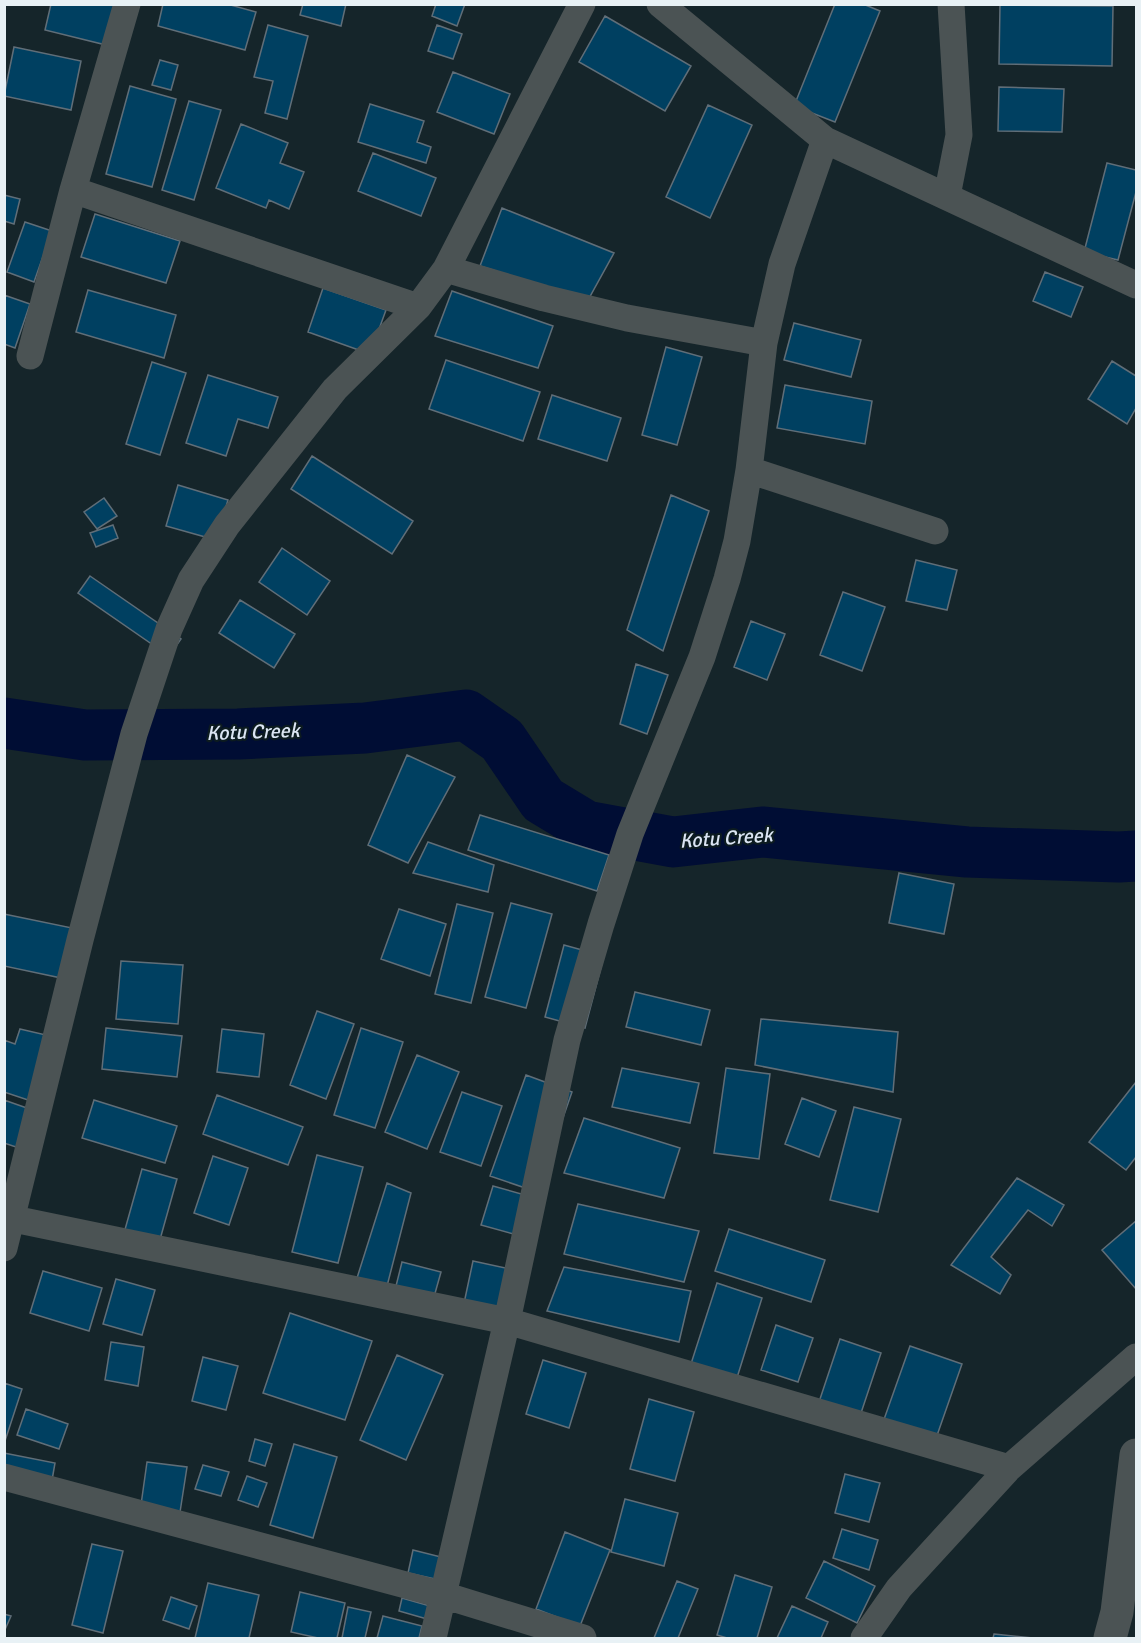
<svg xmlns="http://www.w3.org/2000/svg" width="1141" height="1643" viewBox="0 0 1141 1643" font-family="Signika,sans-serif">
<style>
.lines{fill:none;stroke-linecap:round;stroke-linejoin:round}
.river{stroke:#000d34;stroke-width:51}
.building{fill:#004061;stroke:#606e78;stroke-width:1.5}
.minor{stroke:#4b5354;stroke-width:27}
.tertiary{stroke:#4b5354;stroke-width:33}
.labels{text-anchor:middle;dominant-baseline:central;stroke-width:4.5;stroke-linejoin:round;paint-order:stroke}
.water-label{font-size:20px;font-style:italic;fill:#dbe5f3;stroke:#0c1b20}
</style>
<rect width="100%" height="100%" fill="#15252a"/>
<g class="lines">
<path class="river" d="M4,723L85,735L238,734L365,728L466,715L502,740L543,800L586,826L673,842L762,832L967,852L1119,857L1136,856"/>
</g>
<path class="building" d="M51,4H115L106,45L45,30Z
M163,4H227L256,12L245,50L158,26Z
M303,4H346L341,26L300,15Z
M436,4H465L457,26L432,16Z
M835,4H863L880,11L835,122L794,106Z
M1000,5L1113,6L1112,66L999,64Z
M605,16L691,66L665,111L579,62Z
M268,25L308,36L287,119L265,113L273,81L254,77Z
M437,25L462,34L453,59L428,51Z
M14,47L81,61L71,110L4,96Z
M160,60L178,65L171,90L152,85Z
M453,72L510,94L494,134L437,112Z
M130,86L176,99L152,187L106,174Z
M999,87L1064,89L1062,132L998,131Z
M189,101L221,110L194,200L162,190Z
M370,104L424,121L417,142L431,147L426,163L358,142Z
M708,105L752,125L710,218L666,197Z
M241,124L288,143L280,163L304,172L289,209L269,200L266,208L216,188Z
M373,153L436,178L421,216L358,191Z
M1107,163L1136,170V192L1118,260L1084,252Z
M4,195L20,199L14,224L4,221Z
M502,208L614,253L588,300L480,266Z
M95,214L180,241L166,283L81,257Z
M25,222L52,231L34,282L7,272Z
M1045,272L1083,287L1071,317L1033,301Z
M323,288L386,310L370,354L308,332Z
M88,290L176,315L164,358L76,332Z
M452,291L553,326L538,368L435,336Z
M4,295L30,304L15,348L4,344Z
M794,323L861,340L851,377L784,360Z
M666,347L702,357L677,445L642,435Z
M446,360L540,392L523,441L429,409Z
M1112,361L1136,376V408L1127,424L1088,399Z
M152,362L186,373L160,455L126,444Z
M208,375L278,397L268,428L238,419L226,456L186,443Z
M785,385L872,401L865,444L777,428Z
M552,395L621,418L607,461L538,439Z
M312,456L413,521L392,554L291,489Z
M178,485L228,500L216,540L166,526Z
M671,495L709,511L663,651L627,630Z
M104,498L117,516L97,529L84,512Z
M113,525L118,538L96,547L90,533Z
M282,548L330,581L307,615L259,582Z
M916,560L957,570L947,610L906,601Z
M90,576L181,639L169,656L78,593Z
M843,592L885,607L862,671L820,655Z
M240,600L295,634L274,668L219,633Z
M751,621L785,634L767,680L734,667Z
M636,664L668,675L647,734L620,724Z
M407,755L455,777L408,863L368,845Z
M480,815L609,855L597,891L468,850Z
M428,842L494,865L488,892L413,873Z
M899,873L954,884L944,934L889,923Z
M511,903L552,914L526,1008L485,997Z
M457,904L493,913L471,1003L435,994Z
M399,909L446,924L430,976L381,959Z
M4,914L77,929L66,979L4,966Z
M564,945L604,956L585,1028L545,1017Z
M121,961L183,965L178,1024L116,1019Z
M635,992L710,1010L701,1045L626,1027Z
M317,1011L354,1024L326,1099L290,1085Z
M761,1019L898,1032L893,1092L755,1065Z
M106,1028L182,1036L177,1077L102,1069Z
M361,1028L403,1042L375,1128L334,1115Z
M20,1029L46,1035L31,1101L4,1092V1040L15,1044Z
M222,1029L264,1034L259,1077L217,1072Z
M417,1055L459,1072L427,1149L385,1132Z
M622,1068L699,1083L690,1123L612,1107Z
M726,1068L770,1074L759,1159L714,1153Z
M526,1075L572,1092L537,1192L490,1176Z
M1136,1082V1157L1126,1170L1089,1142Z
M462,1092L502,1106L481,1166L440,1152Z
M217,1095L303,1127L288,1165L203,1134Z
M802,1098L836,1111L819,1157L785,1144Z
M4,1100L44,1114L31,1152L4,1143Z
M94,1100L177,1126L165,1163L82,1138Z
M854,1107L901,1119L878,1212L830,1200Z
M584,1118L680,1148L664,1198L564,1173Z
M317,1155L363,1167L338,1263L292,1252Z
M213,1156L248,1168L229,1225L194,1213Z
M142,1169L177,1179L159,1243L124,1233Z
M1017,1178L1064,1205L1052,1226L1028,1210L991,1257L1011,1275L1000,1294L951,1265Z
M387,1183L411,1193L387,1286L357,1278Z
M493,1186L532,1197L521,1236L481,1225Z
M578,1204L699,1231L684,1282L564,1254Z
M1136,1221V1289L1102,1250Z
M729,1229L825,1260L811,1302L715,1271Z
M473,1261L515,1270L505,1317L463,1308Z
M402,1262L441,1272L432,1304L394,1294Z
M564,1267L691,1291L679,1342L547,1311Z
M43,1271L102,1288L89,1331L30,1313Z
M116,1279L155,1290L142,1335L103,1324Z
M717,1283L762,1298L735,1384L689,1370Z
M290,1313L372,1341L345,1420L263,1393Z
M776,1325L813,1338L798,1382L761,1370Z
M840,1339L881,1353L858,1422L817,1408Z
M111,1342L144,1347L138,1386L105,1380Z
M910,1346L962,1364L934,1444L882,1425Z
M397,1355L443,1375L406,1460L360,1440Z
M203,1357L238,1366L226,1410L192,1401Z
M543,1360L586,1373L569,1428L526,1414Z
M4,1383L22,1389L4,1444Z
M649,1399L694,1412L675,1481L630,1469Z
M26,1409L68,1424L59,1449L17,1435Z
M255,1439L272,1444L265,1466L249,1461Z
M294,1444L337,1457L313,1538L270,1525Z
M4,1453L55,1463L51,1486L4,1477Z
M147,1462L187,1467L178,1525L139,1519Z
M203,1465L229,1472L221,1496L195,1489Z
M845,1474L880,1483L869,1522L835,1513Z
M247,1476L267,1483L258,1507L238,1500Z
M625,1499L678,1513L664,1566L611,1552Z
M842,1529L878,1540L869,1570L833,1558Z
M565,1532L610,1550L580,1626L536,1609Z
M92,1544L123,1551L103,1633L72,1625Z
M413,1550L441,1557L435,1579L408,1573Z
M824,1561L875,1586L857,1623L806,1598Z
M735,1575L772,1587L757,1638H727L717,1635Z
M677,1581L698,1589L678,1638H654Z
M208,1583L259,1595L249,1638H195Z
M300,1592L345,1603L337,1638H318L291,1632Z
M171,1597L197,1606L189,1629L163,1620Z
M402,1598L437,1608L434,1621L399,1611Z
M792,1606L828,1622L821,1638H777Z
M348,1607L371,1612L365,1638H342Z
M4,1614L11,1616L4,1632Z
M383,1616L422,1626L419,1638H377Z
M994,1634L1033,1638H993Z"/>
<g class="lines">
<path class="minor" d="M660,4L825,140L1136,285
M73,190L418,307
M947,196L959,135L951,4
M446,269L544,298L627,318L764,343
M30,356L73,190L127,4
M749,470L935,531
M4,1217L507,1321L1009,1468
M4,1248L80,940L134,734L169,629L191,580L227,525L335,389L418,307L446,269L582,4
M4,1477L443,1595L583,1638
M433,1638L507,1321L567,1040L601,924L630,834L702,657L727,579L737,541L749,470L764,343L782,264L825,140
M864,1638L899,1588L1009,1468L1136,1357"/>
<path class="tertiary" d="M1110,1638L1117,1612L1136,1455"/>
</g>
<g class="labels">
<g class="water-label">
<text transform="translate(253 732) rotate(-2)">Kotu Creek</text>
<text transform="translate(726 838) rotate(-4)">Kotu Creek</text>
</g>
</g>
<rect width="1141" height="1643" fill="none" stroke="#e8f1f5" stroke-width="12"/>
</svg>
